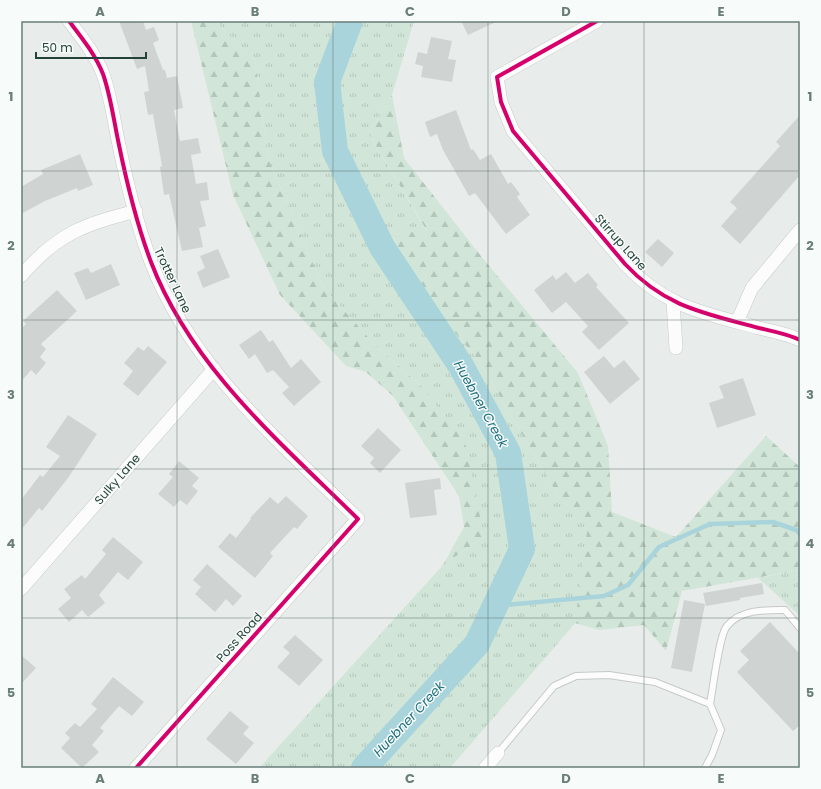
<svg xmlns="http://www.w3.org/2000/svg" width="821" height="789" viewBox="0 0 821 789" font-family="Poppins,sans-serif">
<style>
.grass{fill:url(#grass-tufts)}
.forest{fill:url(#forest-firs)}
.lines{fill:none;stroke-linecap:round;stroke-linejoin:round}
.stream{stroke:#a9d4db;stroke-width:4.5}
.river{stroke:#a9d4db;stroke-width:26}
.building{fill:#cfd4d2}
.lane-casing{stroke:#c5cac8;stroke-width:8}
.street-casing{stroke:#c5cac8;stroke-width:14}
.lane{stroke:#fcfcfc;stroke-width:6}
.street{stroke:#fcfcfc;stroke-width:13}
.cycleway-casing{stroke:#f7fbf9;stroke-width:6}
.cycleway{stroke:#d6006c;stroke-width:4}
.grid{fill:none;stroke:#697e78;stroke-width:1;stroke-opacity:0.55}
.labels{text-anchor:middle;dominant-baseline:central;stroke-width:3;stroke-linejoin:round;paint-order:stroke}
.street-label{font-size:12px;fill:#24423a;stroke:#f7fbf9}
.water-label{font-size:13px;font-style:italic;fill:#1c6f80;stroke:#f7fbf9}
.neatline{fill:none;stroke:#697e78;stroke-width:1.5}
.grid-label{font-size:13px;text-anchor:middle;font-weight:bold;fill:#697e78}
</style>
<defs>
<pattern id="grass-tufts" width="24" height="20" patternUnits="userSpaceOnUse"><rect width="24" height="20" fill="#d1e6d8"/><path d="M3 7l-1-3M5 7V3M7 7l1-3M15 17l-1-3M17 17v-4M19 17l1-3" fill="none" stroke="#b3c6ba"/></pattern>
<pattern id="forest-firs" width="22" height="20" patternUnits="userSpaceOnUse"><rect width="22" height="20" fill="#d1e6d8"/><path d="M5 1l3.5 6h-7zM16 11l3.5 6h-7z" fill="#b3c6ba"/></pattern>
</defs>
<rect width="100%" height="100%" fill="#e8edeb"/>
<path class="grass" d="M215,21H414L392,95L369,134L427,232L392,234L419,292L477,358L559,497L589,524L578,620L450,768H259L443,565L484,537L420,385L376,346L323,287L268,158L255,61Z
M800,570V616L758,578Z"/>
<path class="forest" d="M191,21H215L255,61L268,158L323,287L376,346L420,385L465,442L484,537L443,565L464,527L459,496L393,396L366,372L346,366L280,295L233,195Z
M392,95L404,158L481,256L578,373L608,446L612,512L676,537L766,436L800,467V570L682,591L666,651L644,625L599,630L575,623L588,524L559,497L477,358L419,292L392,234L427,231L369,134Z"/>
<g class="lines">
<path class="stream" d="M495,606L604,596L628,585L659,547L710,524L773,522L796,530L800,534"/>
<path class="river" d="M350,21L327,82L335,151L382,247L461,366L508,453L522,549L477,644L364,768"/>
</g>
<path class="building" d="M119,21H143L146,30L154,27L159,40L153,43L163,70H165L167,78L177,76L183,108L174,110L180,141L198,138L201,153L191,155L196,184L207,182L209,200L200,201L206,226L199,228L203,247L182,251L169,194L164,195L160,167L162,166L153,114L148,115L144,92L149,91L145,66L137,69Z
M461,21H498L468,35Z
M431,37L452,41L448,59L456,60L452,82L421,77L423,66L415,64L418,52L427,54Z
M456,110L471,150L473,149L480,160L491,154L508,184L511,182L520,194L517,197L530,215L506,234L475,193L469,196L443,150L437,134L430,137L425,122Z
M800,115V175L740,244L721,226L737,208L730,202L780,146L776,142Z
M80,154L93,185L78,191L77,188L45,201L21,214V187L43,174L41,170Z
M658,239L674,253L662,267L645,252Z
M218,249L230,277L203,288L197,272L205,268L200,256Z
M111,264L120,285L86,300L74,273L88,268L91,273Z
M566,272L575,283L588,273L598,285L596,287L629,323L599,350L582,332L588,326L566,302L552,313L534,290L553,275L556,280Z
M57,290L77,311L41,344L46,349L40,357L46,363L36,375L31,370L21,382V329L26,324L23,321Z
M261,330L269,342L273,340L291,368L301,359L321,382L294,406L282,393L289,387L273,370L267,373L255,354L249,359L239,345Z
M148,346L167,362L138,396L123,384L133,371L124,363L138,347L144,351Z
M604,356L614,368L624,360L640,379L610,404L584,372Z
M743,378L756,415L717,428L709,403L724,398L719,386Z
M68,415L97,434L68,478L42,511L39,508L21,530V500L40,475L43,477L60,456L46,447Z
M378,428L401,450L380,473L370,463L374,458L361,446Z
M179,461L199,478L192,486L198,491L187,505L180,500L174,507L158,494L173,477L169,474Z
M440,478L441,489L434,490L437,515L410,518L405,483Z
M286,496L308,516L297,529L294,527L270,553L273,556L255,578L218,547L230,533L236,538L251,519L250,518L270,497L278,504Z
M113,537L143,562L128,580L118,572L99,595L105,603L88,617L82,610L69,622L58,609L71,598L64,589L82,575L85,579L106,554L102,550Z
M207,564L242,596L233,606L226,599L215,612L195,594L201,587L193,580Z
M762,583L764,594L740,598V600L706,606L703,593Z
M684,600L705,604L692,672L671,668Z
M770,622L800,654V725L793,731L737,672L749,660L740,651Z
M295,635L323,660L299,686L277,667L290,653L283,647Z
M21,655L36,668L21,684Z
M113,677L144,702L132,716L119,706L100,728L104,731L92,745L99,752L82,768L61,748L70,738L65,733L75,723L80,727L97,709L91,704Z
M230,711L249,727L243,734L254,743L236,764L206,739Z"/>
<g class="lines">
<defs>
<path id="lane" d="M710,704C713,689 719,635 727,626C741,609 766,610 785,610L800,628
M498,753L554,686L576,676L609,675L655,682L710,704L721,730L712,755L705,768"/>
<path id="street" d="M69,21C82,38 95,54 103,74C111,97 114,122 119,145C127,184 137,225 151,262C191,367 280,442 358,519L136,768
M597,21L497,77L501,102L513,131L625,264C665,307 704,313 759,328C772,331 788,334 800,340
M21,276C58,233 83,225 136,211
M673,302L676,348
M737,322L752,288L800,230
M21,589L214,369
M485,768L498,753"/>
</defs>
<use href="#lane" class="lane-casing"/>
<use href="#street" class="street-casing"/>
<use href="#lane" class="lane"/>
<use href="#street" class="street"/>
<defs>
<path id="cycleway" d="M69,21C82,38 95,54 103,74C111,97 114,122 119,145C127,184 137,225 151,262C191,367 280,442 358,519L136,768
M597,21L497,77L501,102L513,131L625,264C665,307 704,313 759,328C772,331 788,334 800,340"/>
</defs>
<use href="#cycleway" class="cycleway-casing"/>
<use href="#cycleway" class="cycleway"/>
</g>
<path class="grid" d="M177,21V768M333,21V768M488,21V768M644,21V768M21,171H800M21,320H800M21,469H800M21,618H800"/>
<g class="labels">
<g class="street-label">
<text transform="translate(621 242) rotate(48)">Stirrup Lane</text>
<text transform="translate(173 280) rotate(65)">Trotter Lane</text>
<text transform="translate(117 479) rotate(-49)">Sulky Lane</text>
<text transform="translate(239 637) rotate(-48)">Poss Road</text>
</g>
<g class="water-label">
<text transform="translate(481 404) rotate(61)">Huebner Creek</text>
<text transform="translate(409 719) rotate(-47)">Huebner Creek</text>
</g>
</g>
<rect width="821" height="789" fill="none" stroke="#f7fbf9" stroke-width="44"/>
<path d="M36 52v6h110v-6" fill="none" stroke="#24423a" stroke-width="2"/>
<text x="42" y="52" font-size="12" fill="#24423a" stroke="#f7fbf9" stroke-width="3" paint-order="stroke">50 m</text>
<rect x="22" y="22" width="777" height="745" class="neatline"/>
<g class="grid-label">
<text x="100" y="16">A</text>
<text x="255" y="16">B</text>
<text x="410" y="16">C</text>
<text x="566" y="16">D</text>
<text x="721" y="16">E</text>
<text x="11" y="101">1</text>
<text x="810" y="101">1</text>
<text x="11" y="250">2</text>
<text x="810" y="250">2</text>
<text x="11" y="399">3</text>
<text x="810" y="399">3</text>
<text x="11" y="548">4</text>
<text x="810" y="548">4</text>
<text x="11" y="697">5</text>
<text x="810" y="697">5</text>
<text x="100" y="783">A</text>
<text x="255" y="783">B</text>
<text x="410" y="783">C</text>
<text x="566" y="783">D</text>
<text x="721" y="783">E</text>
</g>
</svg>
